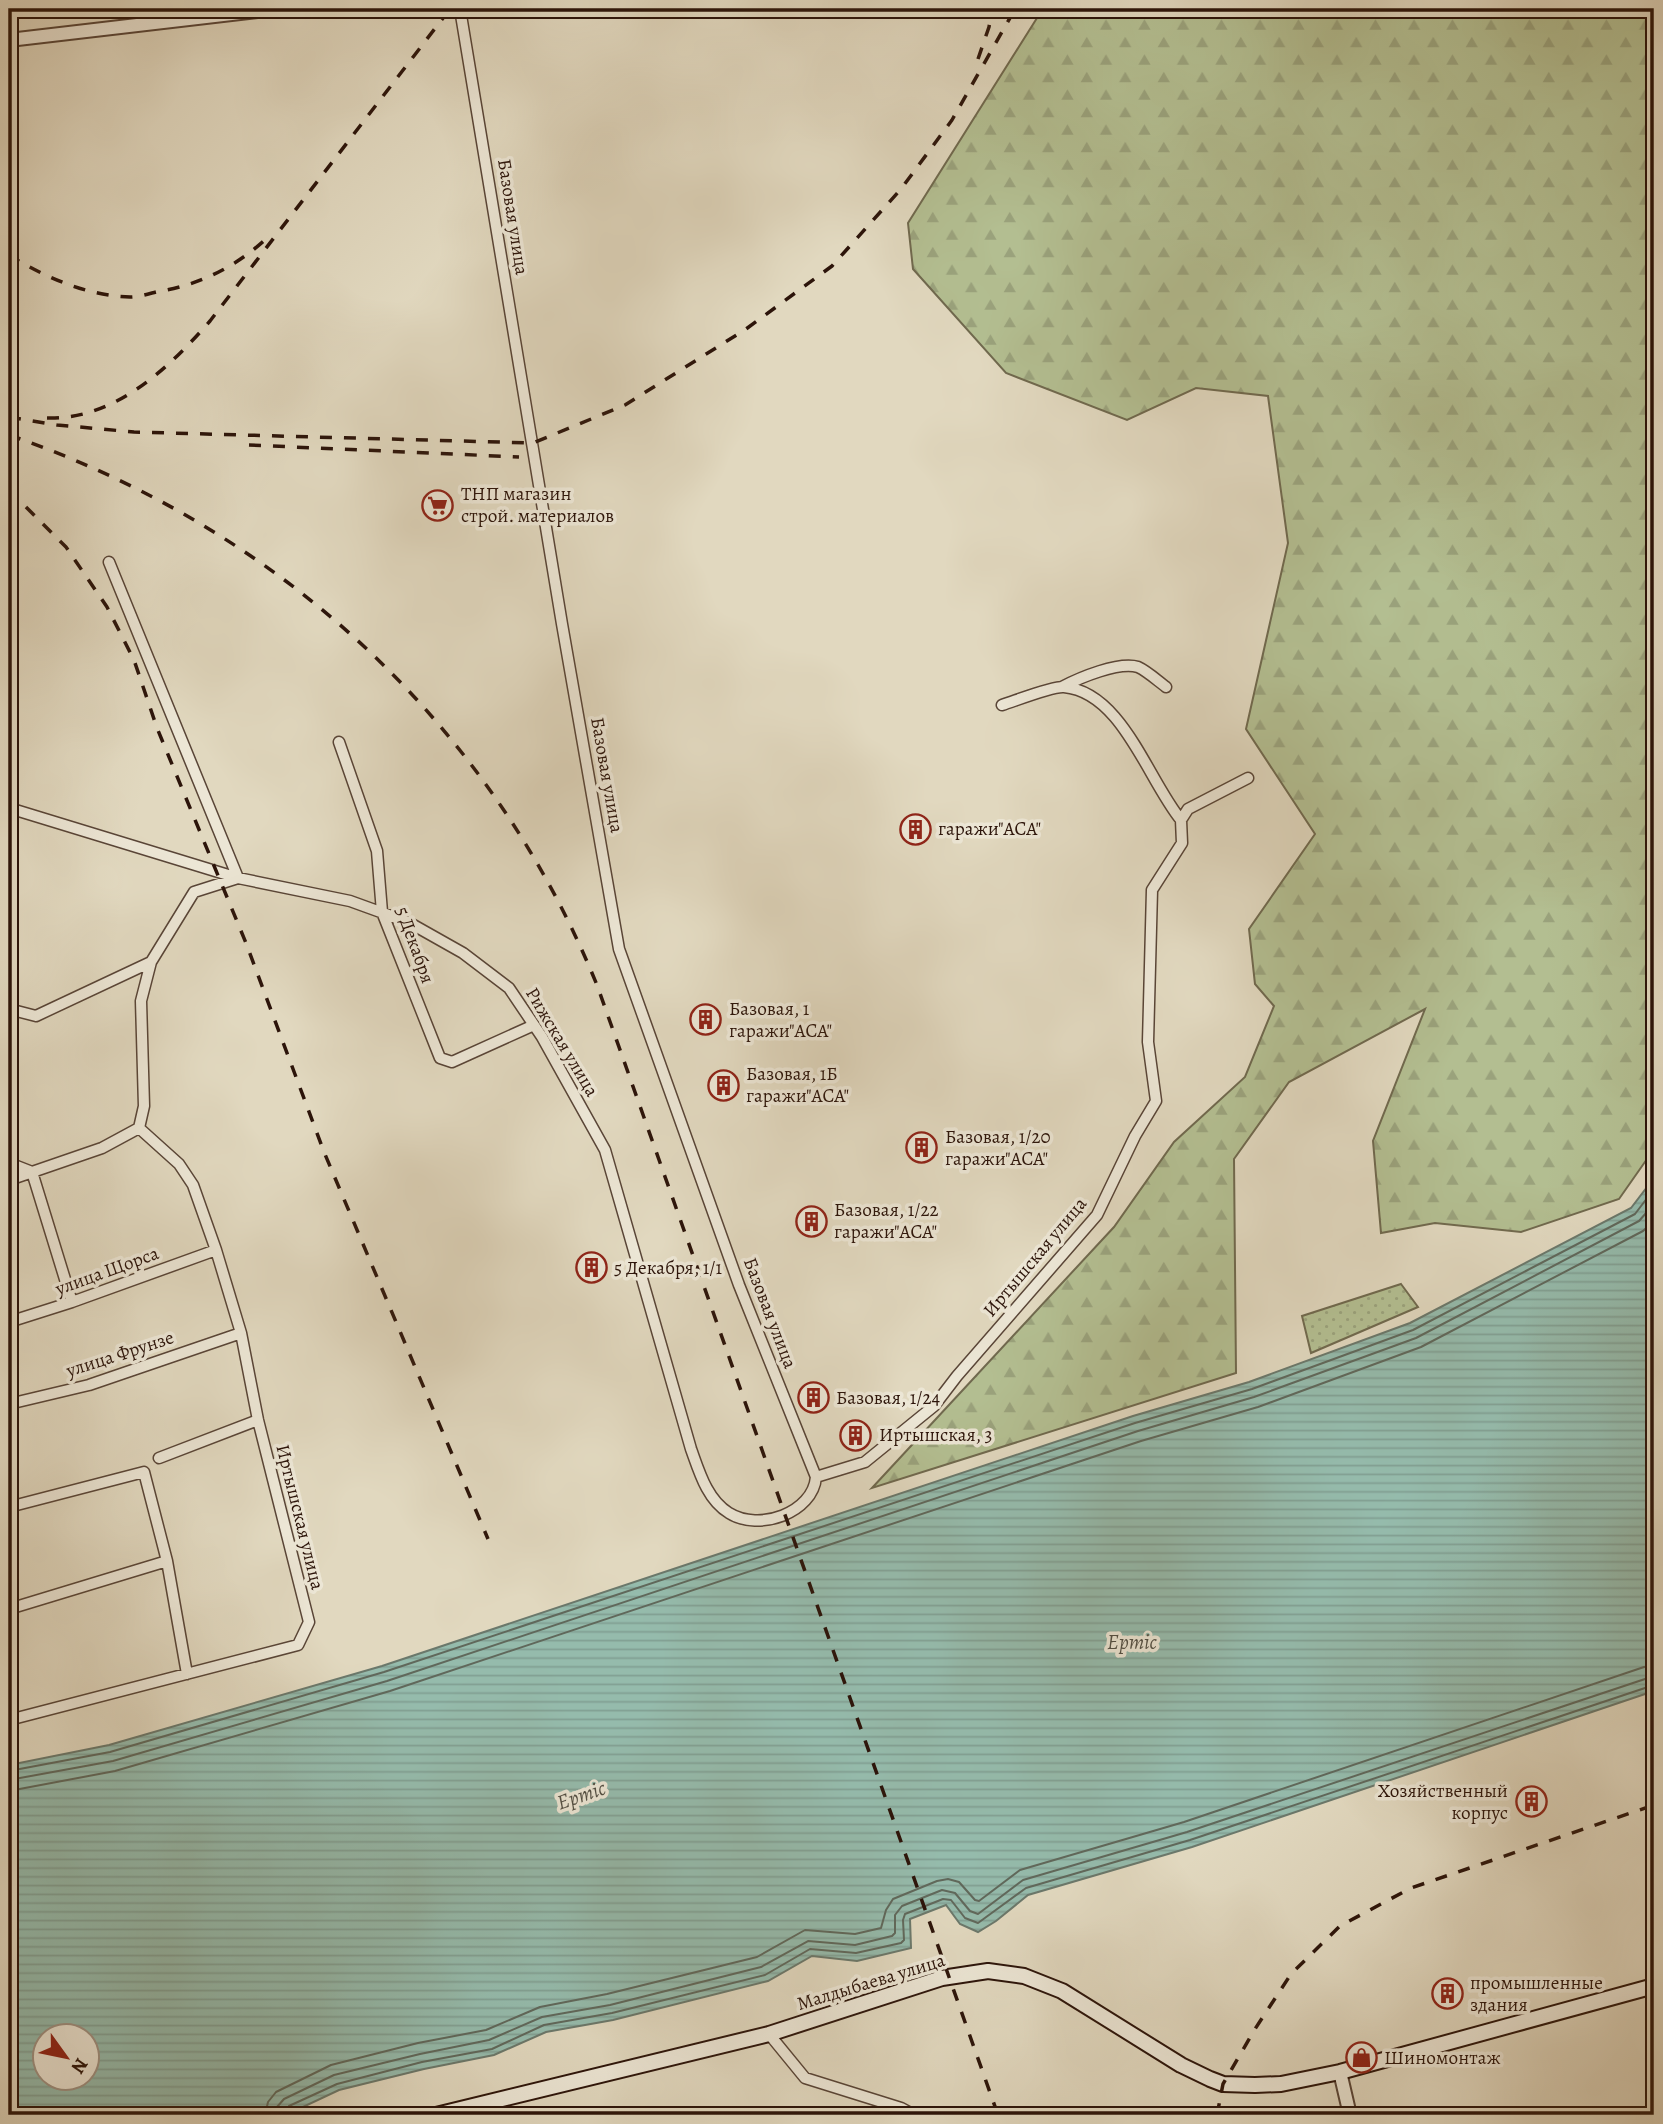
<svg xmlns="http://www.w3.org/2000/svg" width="1663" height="2124" viewBox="0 0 1663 2124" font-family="Alegreya,serif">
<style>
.forest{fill:url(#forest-firs);stroke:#70694e;stroke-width:2}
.park{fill:url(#park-dots);stroke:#70694e;stroke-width:2}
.water{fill:url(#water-rules);stroke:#6b786b;stroke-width:2;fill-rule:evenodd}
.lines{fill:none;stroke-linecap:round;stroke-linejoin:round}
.shore{stroke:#60685b;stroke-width:2}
.minor-casing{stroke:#594537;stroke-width:13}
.tertiary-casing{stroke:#594537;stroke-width:16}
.secondary-casing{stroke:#2c140a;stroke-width:18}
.minor{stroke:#ece6d5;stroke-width:10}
.tertiary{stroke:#ece6d5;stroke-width:12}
.secondary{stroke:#ece6d5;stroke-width:14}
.rail{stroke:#2c140a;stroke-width:3.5;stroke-dasharray:12 12;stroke-linecap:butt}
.labels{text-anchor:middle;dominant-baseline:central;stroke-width:7;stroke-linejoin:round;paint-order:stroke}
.street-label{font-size:19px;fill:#2c140a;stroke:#ece6d5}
.poi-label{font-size:19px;fill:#2c140a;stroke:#ece6d5;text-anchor:start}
.water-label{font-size:21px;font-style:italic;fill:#514e43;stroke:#ece6d5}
</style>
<defs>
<pattern id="forest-firs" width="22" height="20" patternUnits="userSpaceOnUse" patternTransform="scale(1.75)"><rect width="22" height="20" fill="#b3be91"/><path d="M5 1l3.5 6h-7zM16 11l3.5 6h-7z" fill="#9aa27c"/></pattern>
<pattern id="park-dots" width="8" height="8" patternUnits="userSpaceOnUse" patternTransform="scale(1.75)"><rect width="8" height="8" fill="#b3be91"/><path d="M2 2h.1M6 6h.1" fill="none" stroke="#9aa27c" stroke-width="1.8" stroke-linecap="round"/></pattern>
<pattern id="water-rules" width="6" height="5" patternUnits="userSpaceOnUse" patternTransform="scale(1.75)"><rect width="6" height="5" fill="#95bbac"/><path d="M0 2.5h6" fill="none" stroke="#81a093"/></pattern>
</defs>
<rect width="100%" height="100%" fill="#e1d8bf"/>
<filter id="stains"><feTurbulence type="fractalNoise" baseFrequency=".00286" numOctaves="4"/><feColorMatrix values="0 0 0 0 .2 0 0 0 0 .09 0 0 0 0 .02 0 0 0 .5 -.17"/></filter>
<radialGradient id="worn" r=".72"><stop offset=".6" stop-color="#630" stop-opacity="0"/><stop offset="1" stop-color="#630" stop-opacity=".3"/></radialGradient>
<path class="forest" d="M1055,9H1654V1149L1619,1199L1521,1232L1435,1223L1381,1233L1373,1141L1425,1009L1289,1082L1234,1159L1236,1373L872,1488L1114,1227L1174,1142L1245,1077L1274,1006L1255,984L1249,929L1315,834L1246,729L1288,543L1268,396L1196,388L1127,420L1006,373L913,269L908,223L1037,18Z"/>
<path class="park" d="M1401,1284L1418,1307L1311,1353L1302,1316Z"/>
<path class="water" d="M1654,1178V1691L1192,1847L1028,1895L996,1921L978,1932L960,1924L946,1905L910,1919L911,1948L857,1961L812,1956L768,1981L613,2020L546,2032L494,2055L424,2069L339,2090L286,2115H9V1765L109,1745L382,1666L1133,1416L1249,1382L1410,1323L1631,1208ZM46,2036H88V2078H46Z"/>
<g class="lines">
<path class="shore" d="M9,1771L110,1752L384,1672L1135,1423L1252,1389L1413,1330L1635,1214L1654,1189
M9,1780L113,1761L387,1681L1138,1431L1254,1397L1416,1338L1639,1221L1654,1204
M9,1791L115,1771L390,1691L1141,1441L1258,1407L1421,1347L1643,1231L1654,1221
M265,2115L268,2102L276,2092L331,2065L418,2043L486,2030L540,2007L607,1994L757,1957L805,1930L855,1934L881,1928L886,1910L893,1899L937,1881L948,1879L959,1882L975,1900L979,1901L1020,1870L1184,1822L1644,1667L1654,1666
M276,2115L277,2107L284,2099L334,2075L420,2054L489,2040L542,2017L610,2005L761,1967L808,1941L855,1945L892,1936L895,1933V1915L902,1906L942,1890L955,1893L970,1911L978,1914L1023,1880L1187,1832L1654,1676
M285,2115L289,2106L337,2084L422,2062L492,2049L544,2025L612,2013L765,1975L810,1949L856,1953L901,1943L904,1940L903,1920L905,1914L943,1899L951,1900L965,1918L978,1923L1026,1888L1190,1840L1654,1685"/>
<defs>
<path id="minor" d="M1062,687C1079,678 1119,661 1138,667C1147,671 1158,681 1166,687
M1002,705C1015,701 1052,686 1064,687C1122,692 1148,780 1181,820
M339,742L377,851L382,912L440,1058L452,1062L534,1025
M9,808L238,878L350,901L408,922L463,953L509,988L542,1037L605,1150L691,1449C699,1471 707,1500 729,1513C759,1532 813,1513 816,1477L739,1285L619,949L562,624L460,9
M9,1009L36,1016L151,962
M9,1163L32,1172L72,1302
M9,1180L102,1148L139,1128L144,1106L141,1001L151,962L194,892L238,878L109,562
M9,1322L72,1302L216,1250
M9,1404L89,1385L241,1333
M159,1458L258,1420
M816,1477L865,1462L934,1406L957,1376L1097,1215L1135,1136L1156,1101L1148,1042L1152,890L1182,843L1181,820L1188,809L1248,778
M9,1507L144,1472L167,1561L187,1674
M9,1609L167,1561
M9,1720L298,1645L309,1622L258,1420L241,1333L216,1250L193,1185L179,1164L139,1128
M769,2034L805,2078L901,2108L914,2115"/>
<path id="tertiary" d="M9,40L274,9
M1340,2072L1350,2115"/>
<path id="secondary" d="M436,2115L769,2034L942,1978L988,1971L1024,1976L1062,1991L1181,2065L1210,2079L1223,2084L1255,2085L1281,2084L1340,2072L1654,1986"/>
</defs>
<use href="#minor" class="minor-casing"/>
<use href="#tertiary" class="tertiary-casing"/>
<use href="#secondary" class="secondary-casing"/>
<use href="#minor" class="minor"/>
<use href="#tertiary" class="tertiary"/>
<use href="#secondary" class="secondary"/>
<path class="rail" d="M978,59L989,27L992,9
M9,255C44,277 88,296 130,297C138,297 148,294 156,292C199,285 234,268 266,239
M9,417L57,425L134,432L533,443L625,405L746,329L832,266L901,189L952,120L1015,9
M47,418C115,420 169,368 210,321L450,9
M9,435C278,528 489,721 597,985L998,2115
M249,445L519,457
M9,490L66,547L107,607L134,660L157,728L246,943L324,1152L488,1539
M1217,2115L1223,2084L1255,2029L1291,1974L1340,1926L1411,1888L1654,1805"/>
</g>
<defs>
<symbol id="supermarket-ring" viewBox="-11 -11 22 22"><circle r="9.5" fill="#ece6d5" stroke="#8f2418" stroke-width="1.5"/><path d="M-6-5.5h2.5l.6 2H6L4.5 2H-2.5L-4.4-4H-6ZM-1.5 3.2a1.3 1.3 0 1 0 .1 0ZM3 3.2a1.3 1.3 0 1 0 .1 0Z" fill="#8f2418"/></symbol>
<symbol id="building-ring" viewBox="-11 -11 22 22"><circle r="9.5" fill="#ece6d5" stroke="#8f2418" stroke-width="1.5"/><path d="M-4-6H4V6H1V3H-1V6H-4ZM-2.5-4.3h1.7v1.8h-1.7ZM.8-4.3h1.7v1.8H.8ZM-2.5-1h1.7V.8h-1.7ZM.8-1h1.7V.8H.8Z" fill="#8f2418"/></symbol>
<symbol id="shop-ring" viewBox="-11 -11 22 22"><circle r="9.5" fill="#ece6d5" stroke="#8f2418" stroke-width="1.5"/><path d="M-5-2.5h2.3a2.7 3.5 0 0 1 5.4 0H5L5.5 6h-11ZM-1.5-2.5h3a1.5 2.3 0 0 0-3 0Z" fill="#8f2418"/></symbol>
</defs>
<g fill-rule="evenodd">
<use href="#supermarket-ring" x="420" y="488" width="35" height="35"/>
<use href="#building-ring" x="898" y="812" width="35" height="35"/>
<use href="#building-ring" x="688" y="1002" width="35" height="35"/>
<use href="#building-ring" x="706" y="1068" width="35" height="35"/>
<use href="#building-ring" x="904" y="1130" width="35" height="35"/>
<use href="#building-ring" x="794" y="1204" width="35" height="35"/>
<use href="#building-ring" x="574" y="1250" width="35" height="35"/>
<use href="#building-ring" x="796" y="1380" width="35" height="35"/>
<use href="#building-ring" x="838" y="1418" width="35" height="35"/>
<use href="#building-ring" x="1514" y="1784" width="35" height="35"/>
<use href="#building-ring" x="1430" y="1976" width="35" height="35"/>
<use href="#shop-ring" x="1344" y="2040" width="35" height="35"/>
</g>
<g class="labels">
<g class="street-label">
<text transform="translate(513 217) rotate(81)">Базовая улица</text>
<text transform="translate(607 775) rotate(80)">Базовая улица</text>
<text transform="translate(415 945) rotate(70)">5 Декабря</text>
<text transform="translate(562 1042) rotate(59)">Рижская улица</text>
<text transform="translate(1035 1257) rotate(-50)">Иртышская улица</text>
<text transform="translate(107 1271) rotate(-20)">улица Щорса</text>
<text transform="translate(770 1313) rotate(69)">Базовая улица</text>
<text transform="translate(120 1354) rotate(-18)">улица Фрунзе</text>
<text transform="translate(300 1517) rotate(76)">Иртышская улица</text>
<text transform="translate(871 1982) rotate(-17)">Малдыбаева улица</text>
</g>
<g class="poi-label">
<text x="461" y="494">ТНП магазин<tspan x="461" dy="22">строй. материалов</tspan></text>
<text x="938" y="829">гаражи"ACА"</text>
<text x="729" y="1009">Базовая, 1<tspan x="729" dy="22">гаражи"ACА"</tspan></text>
<text x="746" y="1074">Базовая, 1Б<tspan x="746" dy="22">гаражи"ACА"</tspan></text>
<text x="945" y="1137">Базовая, 1/20<tspan x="945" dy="22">гаражи"ACА"</tspan></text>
<text x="834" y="1210">Базовая, 1/22<tspan x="834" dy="22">гаражи"ACА"</tspan></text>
<text x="614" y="1268">5 Декабря, 1/1</text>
<text x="836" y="1398">Базовая, 1/24</text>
<text x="879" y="1435">Иртышская, 3</text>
<text x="1508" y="1791" text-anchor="end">Хозяйственный<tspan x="1508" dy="22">корпус</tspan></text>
<text x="1470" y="1983">промышленные<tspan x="1470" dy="22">здания</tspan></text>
<text x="1384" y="2058">Шиномонтаж</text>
</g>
<g class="water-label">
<text x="1132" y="1642">Ертіс</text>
<text transform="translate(581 1795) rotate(-19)">Ертіс</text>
</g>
</g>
<rect width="1663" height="2124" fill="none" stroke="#e1d8bf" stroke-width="35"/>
<rect x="10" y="10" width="1642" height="2103" fill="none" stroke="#2c140a" stroke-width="3.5"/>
<rect x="18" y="18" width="1628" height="2089" fill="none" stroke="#2c140a" stroke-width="2"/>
<g transform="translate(66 2057) rotate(123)"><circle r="33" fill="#ece6d5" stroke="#9f9284" stroke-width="2"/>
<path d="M0-5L12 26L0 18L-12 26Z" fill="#8f2418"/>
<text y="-10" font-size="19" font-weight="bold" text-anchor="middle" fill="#2c140a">N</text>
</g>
<rect width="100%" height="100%" filter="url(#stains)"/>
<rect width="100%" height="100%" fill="url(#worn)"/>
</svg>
